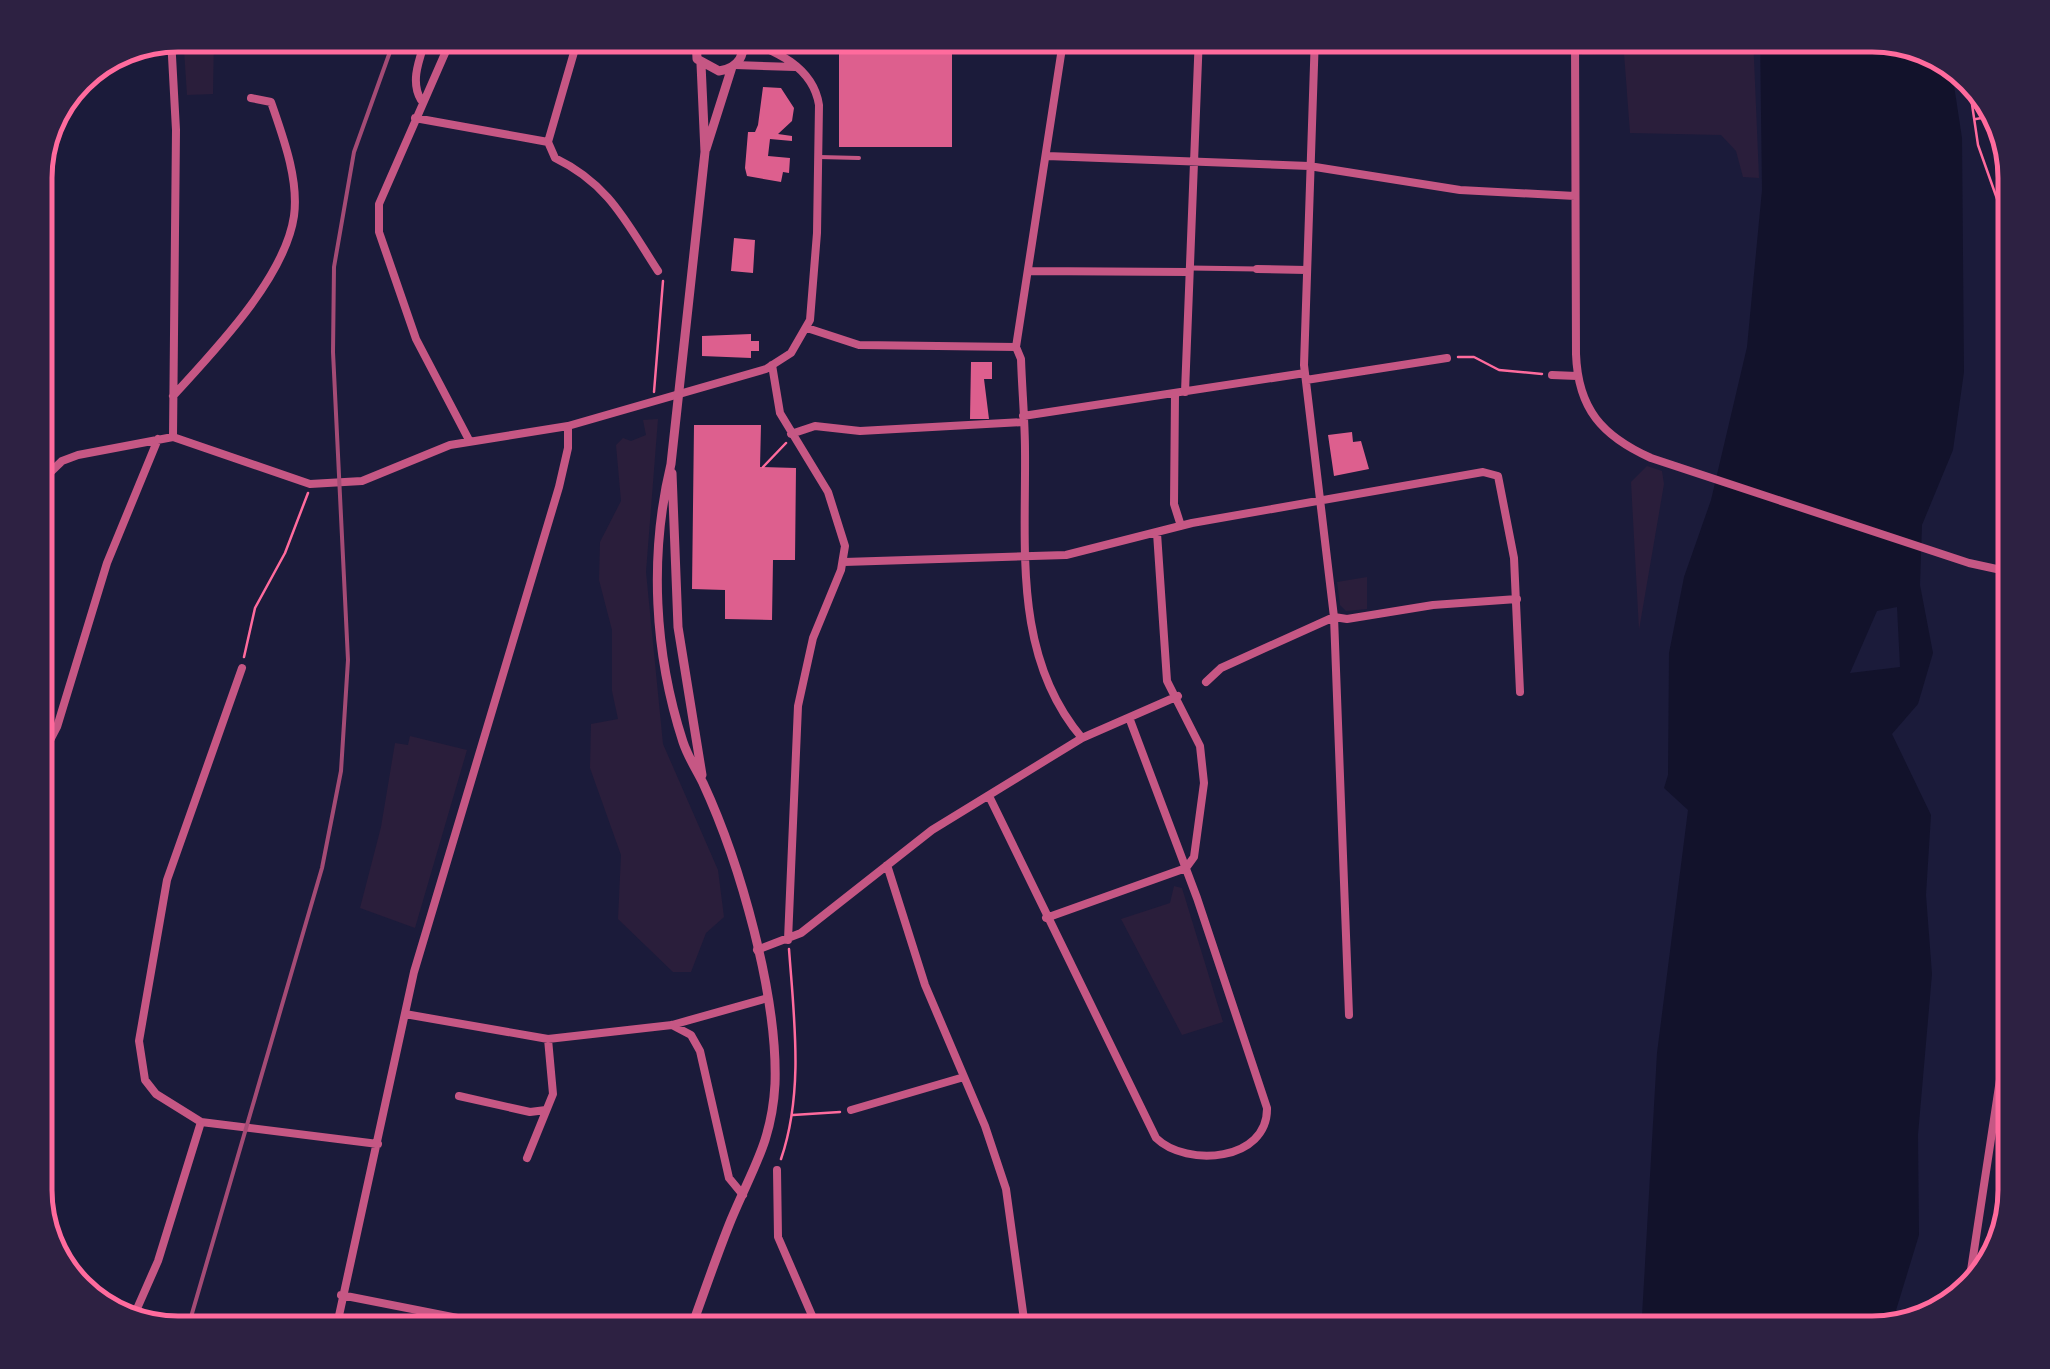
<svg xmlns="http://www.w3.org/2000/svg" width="2050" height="1369" viewBox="0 0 2050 1369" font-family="'PT Sans Narrow',sans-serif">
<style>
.green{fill:#2a1e3b}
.water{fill:#12122b;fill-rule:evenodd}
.building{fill:#dd5f8e}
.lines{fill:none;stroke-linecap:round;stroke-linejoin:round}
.path{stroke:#ff6b9d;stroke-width:2.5}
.service{stroke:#c65784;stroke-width:4}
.pedestrian{stroke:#c65784;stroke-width:5}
.minor{stroke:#c65784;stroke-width:8}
.tertiary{stroke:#c65784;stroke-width:9}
.rail{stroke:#a44b75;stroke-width:4}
.rim{fill:none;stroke:#ff6b9d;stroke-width:5}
</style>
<rect width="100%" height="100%" fill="#1b1b3a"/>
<path class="green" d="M183,35H214L213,94L187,95Z
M1583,35H1753L1759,178L1743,177L1736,151L1721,135L1630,133L1624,53L1582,55Z
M658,419L646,572L663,744L718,870L724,917L706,933L691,972H673L618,919L621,855L590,768L591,724L618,719L612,691V630L599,580L600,542L621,501L616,445L623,438L631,441L646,435L643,420Z
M1647,466L1662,471L1664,484L1639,630L1631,482Z
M1367,577V609L1346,611L1340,605L1337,582Z
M410,736L467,750L415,928L360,908L381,827L395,743L408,745Z
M1174,886L1182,888L1223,1022L1182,1035L1121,919L1170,903Z"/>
<path class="water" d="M1760,35H1871L1950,59L1962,138L1964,372L1953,450L1922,525L1920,585L1933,653L1918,704L1892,734L1931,815L1926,895L1932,974L1918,1135L1919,1235L1890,1330L1872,1334H1641L1657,1053L1688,810L1664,788L1668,775L1669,653L1684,577L1711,500L1747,347L1762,190ZM1897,607L1900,667L1850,673L1877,611Z"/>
<path class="building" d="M845,35H952V147H839V43H845Z
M763,87L781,88L794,108L792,121L778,134L792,136V141L770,139L768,156L790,158L789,173L783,172L781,182L747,176L745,168L748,132H755L758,125Z
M734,238L755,240L753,273L731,271Z
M751,334V341H759V351H751V358L702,356V336Z
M971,362H992V379H984L989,419H970Z
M694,425H761L760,467L796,468L795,560H773L772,620L725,619V590L692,589Z
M1352,432L1353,442L1361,441L1369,469L1334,476L1328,435Z"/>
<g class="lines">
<path class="path" d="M1968,77L1978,145L2007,227L2015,277
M1976,119L1998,115
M1458,357H1474L1499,370L1542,374
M654,392L663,281
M763,467L786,443
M2000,559L2015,466
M244,657L255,608L285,553L308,493
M793,1115L840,1112
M781,1159C804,1092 794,1018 789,949"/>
<path class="service" d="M819,157L859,158"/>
<path class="pedestrian" d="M1190,268L1257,269"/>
<path class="minor" d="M453,35L379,204V232L416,339L469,440
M1064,35L1016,347L1021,359C1022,390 1025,421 1025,451C1026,549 1013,657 1082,738
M1220,35L1315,40
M1315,35L1304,365L1334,617L1349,1015
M1575,35L1576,354C1578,409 1602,436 1651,458L1969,563L2015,573
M171,38L176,130L173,437
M735,65L795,67
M421,100C409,80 421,56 427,35
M415,118L548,142L555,158C609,184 626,222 658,271
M548,142L579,35
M1047,156L1309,166L1460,190L1575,196
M1257,269L1306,270
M1028,271L1188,272
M807,328L859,345L1016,347
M772,365L780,413L828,492L845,546L841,570L813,638L798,706L788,940
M1552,375L1577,376
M1306,380L1447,358
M1185,392L1199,35
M1175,394L1174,504L1181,526
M173,396C214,351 285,278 294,216C299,179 283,137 271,102L251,98
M1023,416L1305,373
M791,434L815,426L860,431L1024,422
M35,487L62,461L78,455L173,437L310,484L362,481L450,445L568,426L766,369L791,353L810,320L817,233L819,105C813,66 775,51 743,39
M844,562L1066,555L1192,523L1483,472L1498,476L1514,558L1520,692
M1206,682L1221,668L1334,617L1347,619L1433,605L1517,599
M35,769L57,727L107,563L158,439
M989,796L1156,1138C1187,1168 1268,1161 1267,1108L1197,898L1130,720
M887,865L925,985L985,1126L1006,1189L1026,1334
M1046,918L1186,868L1194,857L1204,783L1200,746L1167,681L1157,533
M757,950L801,933L932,830L1082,738L1178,696
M405,1014L548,1039L672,1025L768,998
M672,1025L691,1035L700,1051L729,1178L743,1195
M459,1096L530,1112L546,1110
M851,1110L964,1077
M201,1122L156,1094L145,1080L139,1041L167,880L242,668
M527,1158L553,1094L548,1039
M777,1170L778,1237L820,1334
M1968,1290L2015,981
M341,1295L539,1334
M132,1320L158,1261L201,1122L378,1144
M335,1334L414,972L559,487L568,448V426"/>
<path class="tertiary" d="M696,35L697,59L719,71C739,68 747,54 741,35
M706,149L732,67
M672,473L678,627L702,775
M689,1334C703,1296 716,1257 731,1220C752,1169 772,1142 775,1084C778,996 740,863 703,783C696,769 688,757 683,742C654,653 649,555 671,464L705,152L701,64"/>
<path class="rail" d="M186,1334L322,868L341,771L348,660L333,352L334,267L354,152L396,35"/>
</g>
<path d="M0 0H2050V1369H0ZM178 52H1872A126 126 0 0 1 1998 178V1190A126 126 0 0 1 1872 1316H178A126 126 0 0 1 52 1190V178A126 126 0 0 1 178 52Z" fill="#2d2142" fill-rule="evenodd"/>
<path class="rim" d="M178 52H1872A126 126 0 0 1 1998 178V1190A126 126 0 0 1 1872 1316H178A126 126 0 0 1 52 1190V178A126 126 0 0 1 178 52Z"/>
</svg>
